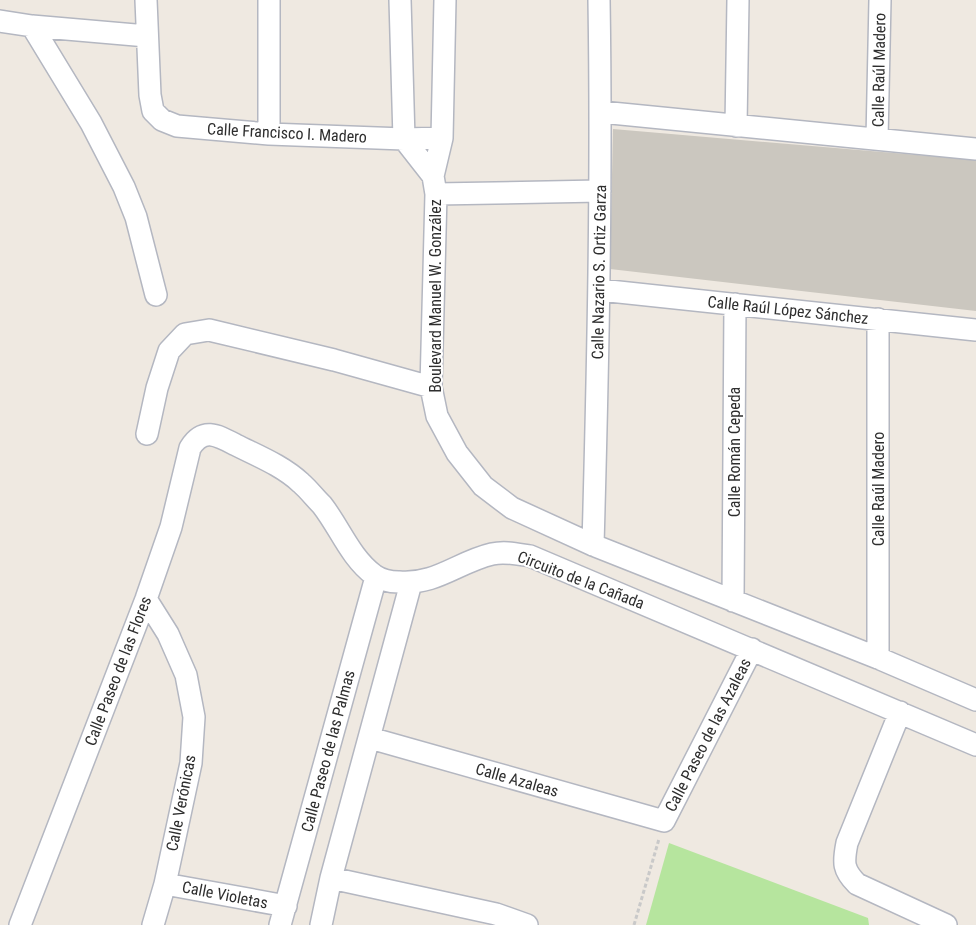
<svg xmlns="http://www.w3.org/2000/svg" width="976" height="925" viewBox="0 0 976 925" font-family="'Roboto Condensed',sans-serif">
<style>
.green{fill:#b6e59e}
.building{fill:#cbc7bf}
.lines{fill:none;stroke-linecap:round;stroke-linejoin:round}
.minor-casing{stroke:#b4b7c1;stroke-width:24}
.path{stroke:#c9c9c9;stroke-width:3;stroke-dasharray:4 2.5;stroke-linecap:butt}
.minor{stroke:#fff;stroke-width:21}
.labels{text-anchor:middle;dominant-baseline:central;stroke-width:4;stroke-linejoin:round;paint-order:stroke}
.street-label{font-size:16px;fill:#2e2e2e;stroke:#fff}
</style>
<rect width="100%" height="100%" fill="#efe9e1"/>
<path class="green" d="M669,843L868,918L869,925H646Z"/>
<path class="building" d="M613,129L976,160V311L610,269Z"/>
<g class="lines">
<defs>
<path id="minor" d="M146,0L150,95L153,111L162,120L177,126L269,134L404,139L442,138
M269,0V134
M400,0L404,139L433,176
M445,0L442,138L433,176L436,194L431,387L437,416L457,453L483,486L512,508L593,545L878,658L976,700
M0,21L32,26L147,36
M32,26L91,123L124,187L136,217L156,295
M601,112L976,149
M736,126L738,0
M877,139L880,0
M436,194L600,191
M600,290L976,330
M147,434L157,388L169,351L185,334L209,330L334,360L431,387
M593,545C598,363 602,182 599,0
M146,599L168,634L186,675L194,717L191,763L165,884L153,925
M733,601L735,304
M878,658V319
M900,712L847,843C843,863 843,870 857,884L946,925
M370,738L664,821L752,649
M331,878L496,914L527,925
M165,884L286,906
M20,925L146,599L171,527L190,448C203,427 217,435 236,445C258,456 283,466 301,483C308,489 315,498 322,505C340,528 350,557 374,575C381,580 391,582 399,582C436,585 458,562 492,554C505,551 517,554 530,556L976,745
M280,925L376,577
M321,925L331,878L411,583"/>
</defs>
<use href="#minor" class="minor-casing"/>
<path class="path" d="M634,925L659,839"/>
<use href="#minor" class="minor"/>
</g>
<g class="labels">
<g class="street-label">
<text transform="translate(879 70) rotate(-89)">Calle Raúl Madero</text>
<text transform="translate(287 133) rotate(3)">Calle Francisco I. Madero</text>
<text transform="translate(599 272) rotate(-89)">Calle Nazario S. Ortiz Garza</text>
<text transform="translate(435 296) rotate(-90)">Boulevard Manuel W. González</text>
<text transform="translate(788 310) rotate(6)">Calle Raúl López Sánchez</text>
<text transform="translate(734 452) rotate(-90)">Calle Román Cepeda</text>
<text transform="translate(878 489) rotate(-90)">Calle Raúl Madero</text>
<text transform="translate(581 580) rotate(21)">Circuito de la Cañada</text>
<text transform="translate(118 671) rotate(-69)">Calle Paseo de las Flores</text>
<text transform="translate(708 735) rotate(-63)">Calle Paseo de las Azaleas</text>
<text transform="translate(328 751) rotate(-75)">Calle Paseo de las Palmas</text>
<text transform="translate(517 780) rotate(16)">Calle Azaleas</text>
<text transform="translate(181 803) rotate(-79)">Calle Verónicas</text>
<text transform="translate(225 895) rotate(11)">Calle Violetas</text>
</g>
</g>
</svg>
